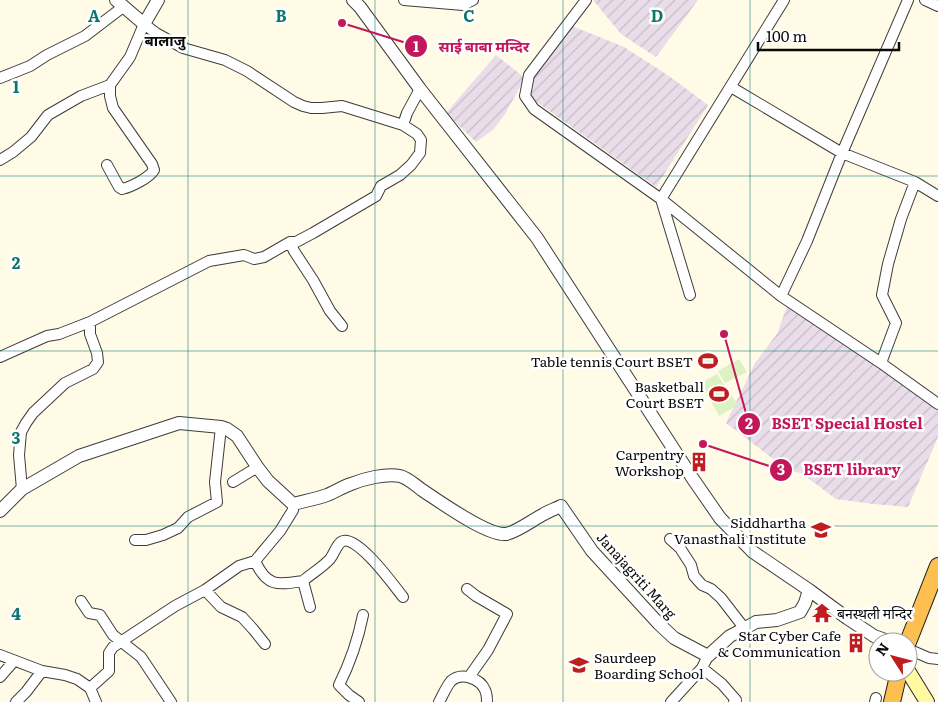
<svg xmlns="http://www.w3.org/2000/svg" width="938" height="702" viewBox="0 0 938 702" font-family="Literata,'Noto Sans Devanagari',serif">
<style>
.industrial{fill:url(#industrial-furrows)}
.pitch{fill:#def1c2}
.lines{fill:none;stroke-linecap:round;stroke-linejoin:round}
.minor-casing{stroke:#3d3d3d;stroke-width:12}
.tertiary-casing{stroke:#3d3d3d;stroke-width:14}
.secondary-casing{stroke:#2c2c2c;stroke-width:16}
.trunk-casing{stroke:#1b1b1b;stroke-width:18}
.minor{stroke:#fff;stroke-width:10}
.tertiary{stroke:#fff;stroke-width:12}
.secondary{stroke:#fff9a1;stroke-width:14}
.trunk{stroke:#fdbf50;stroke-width:16}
.grid{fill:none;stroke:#0f766e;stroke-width:1;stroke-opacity:0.55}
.labels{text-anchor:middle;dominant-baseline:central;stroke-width:5;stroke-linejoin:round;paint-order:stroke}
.poi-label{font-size:14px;fill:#0a0a0a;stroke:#fff;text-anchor:end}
.street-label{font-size:14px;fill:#0a0a0a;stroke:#fff}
.neighbourhood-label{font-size:15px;font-weight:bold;fill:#0a0a0a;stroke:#fff}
.grid-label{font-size:16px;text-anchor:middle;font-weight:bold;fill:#0f766e;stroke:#fff;stroke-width:5;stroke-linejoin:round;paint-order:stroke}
.leader{fill:none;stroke:#c2185b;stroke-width:2}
.callout-dot{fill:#c2185b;stroke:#fff;stroke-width:2}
.mark-label{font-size:15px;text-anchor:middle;font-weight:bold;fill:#fff}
.callout-label{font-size:15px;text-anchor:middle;font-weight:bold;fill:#c2185b;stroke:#fff;stroke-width:5;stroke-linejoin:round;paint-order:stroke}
</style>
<defs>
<pattern id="industrial-furrows" width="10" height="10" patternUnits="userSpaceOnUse" patternTransform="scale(1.25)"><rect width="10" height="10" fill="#e9ddea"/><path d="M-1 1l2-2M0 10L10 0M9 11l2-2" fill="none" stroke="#c6bcc7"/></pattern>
</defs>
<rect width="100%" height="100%" fill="#fffbe6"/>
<path class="industrial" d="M593,0H698L656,57L621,34Z
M572,26L624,47L669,76L708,105L656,187L530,97L533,73Z
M496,55L525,78L505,114L494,129L476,142L446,113Z
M790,298L938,406V437L908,507L873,504L836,499L801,473L789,471L726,423L755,363L777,334Z"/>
<path class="pitch" d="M711,353L714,363L705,368L702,358Z
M739,359L747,372L725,383L718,371Z
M717,374L738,405L719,416L701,383Z"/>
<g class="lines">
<defs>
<path id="minor" d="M404,0L463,5L473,0
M586,0L529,75L525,96L534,109L661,199L781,296L881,363L938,404
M925,0L938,6
M0,78L30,66L47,55L85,36L123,7
M731,87L842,153L915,182L938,196
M403,125L407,113L420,89
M0,160L13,152L31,137L48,115L81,96L110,85L130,57L144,24L156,33L183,48L225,60L247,71L294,102L303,106L311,108H322L342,106L403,125L417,134L421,140L420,153L411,165L400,175L381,186L376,196L313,233L296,242H290L264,257L254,259L244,255L209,261L90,322L59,334L47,336L0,357
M107,165L119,187L122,189C131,187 149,178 154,170L152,164L113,108L110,96V85
M290,242L294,251L313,280L330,311L342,326
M690,295L661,199L784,0
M781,296L807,241L842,153L908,0
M881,363L896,323L882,295L888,264L901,219L915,182
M233,482L251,471L258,468
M22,489L19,455L21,432L26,423L33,413L65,383L93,369L98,362L97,353L90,334V322
M670,539L680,548L691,565L694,576L702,585L711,589L721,598L745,629
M135,540H146L163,535L178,528L188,517L217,502L215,482L221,427
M255,561C267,587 277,585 303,581L310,607
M303,581C311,574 323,567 330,559C334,554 336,546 341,542C355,531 395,587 403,597
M467,589L476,596L507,614L488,650L469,677
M205,590L221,607L242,617L253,629L265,644
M81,601L89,613L100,615L113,635L141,657L171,702
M908,649L929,658L938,659
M0,655L42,671L65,675L77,679L90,688L96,702
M702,668L722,684L736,700L734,702
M0,677L14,661
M90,688L109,671V653L113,647L175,606L205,590L239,566L255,561L280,531L293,510V504
M16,702L26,692L42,671
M359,702L349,695L339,685C350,663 358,640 363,615
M439,702C443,695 446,687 451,681C461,672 480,678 485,690C487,694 487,698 487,702
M671,702L702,668L708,656
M875,702L876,698"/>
<path id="tertiary" d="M116,0L144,24L158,0
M353,0L360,7L420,89L537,238L693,479L720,518L753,552L809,590L847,618L874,636L891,642
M0,511L22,489L79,456L179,423L221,427L227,429L237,436L258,468L268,481L293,504C304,501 316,499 327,495C335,492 342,487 351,484C363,479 386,473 400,476C408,478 415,485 422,490C439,501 487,536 506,534C517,532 534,519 544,514C549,511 555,509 561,506L592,551L659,624L674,638L708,656L730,636L738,632L756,622L777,620L800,612L805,603L809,590"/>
<path id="secondary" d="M908,671L927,702"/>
<path id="trunk" d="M908,642L938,566
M892,702L899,672"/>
</defs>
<use href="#minor" class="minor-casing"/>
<use href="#tertiary" class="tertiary-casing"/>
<use href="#secondary" class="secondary-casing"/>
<use href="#trunk" class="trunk-casing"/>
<use href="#minor" class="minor"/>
<use href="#tertiary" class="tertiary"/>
<use href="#secondary" class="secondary"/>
<use href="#trunk" class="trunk"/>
</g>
<path class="grid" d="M188,0V702M375,0V702M563,0V702M750,0V702M0,176H938M0,351H938M0,526H938"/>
<defs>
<symbol id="stadium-bare" viewBox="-9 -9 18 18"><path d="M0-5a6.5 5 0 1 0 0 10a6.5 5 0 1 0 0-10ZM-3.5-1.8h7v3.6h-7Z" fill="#be1e1f" stroke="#fff" stroke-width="2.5" paint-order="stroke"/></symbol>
<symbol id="building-bare" viewBox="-9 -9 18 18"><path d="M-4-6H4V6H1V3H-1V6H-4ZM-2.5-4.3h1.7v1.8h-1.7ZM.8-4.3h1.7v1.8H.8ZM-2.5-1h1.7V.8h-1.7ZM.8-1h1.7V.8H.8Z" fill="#be1e1f" stroke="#fff" stroke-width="2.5" paint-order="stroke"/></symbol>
<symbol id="school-bare" viewBox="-9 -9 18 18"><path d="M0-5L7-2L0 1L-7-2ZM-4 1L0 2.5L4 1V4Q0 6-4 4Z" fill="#be1e1f" stroke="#fff" stroke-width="2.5" paint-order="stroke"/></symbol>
<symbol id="temple-bare" viewBox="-9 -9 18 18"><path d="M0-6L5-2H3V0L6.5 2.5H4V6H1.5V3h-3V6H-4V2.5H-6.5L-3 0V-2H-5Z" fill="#be1e1f" stroke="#fff" stroke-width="2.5" paint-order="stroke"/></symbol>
</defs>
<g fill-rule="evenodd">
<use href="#stadium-bare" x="694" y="347" width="28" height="28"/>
<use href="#stadium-bare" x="705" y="380" width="28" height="28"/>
<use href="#building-bare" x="685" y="448" width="28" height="28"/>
<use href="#school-bare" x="807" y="516" width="28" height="28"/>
<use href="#temple-bare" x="808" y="599" width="28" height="28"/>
<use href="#building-bare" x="842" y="629" width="28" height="28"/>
<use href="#school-bare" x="565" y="651" width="28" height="28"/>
</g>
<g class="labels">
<g class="poi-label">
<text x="693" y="361">Table tennis Court BSET</text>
<text x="704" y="386">Basketball<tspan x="704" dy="16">Court BSET</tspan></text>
<text x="684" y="454">Carpentry<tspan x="684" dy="16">Workshop</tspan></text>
<text x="806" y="522">Siddhartha<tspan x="806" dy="16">Vanasthali Institute</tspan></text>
<text x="837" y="613" text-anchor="start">बनस्थली मन्दिर</text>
<text x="841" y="635">Star Cyber Cafe<tspan x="841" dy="16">&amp; Communication</tspan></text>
<text x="594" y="657" text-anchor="start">Saurdeep<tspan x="594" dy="16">Boarding School</tspan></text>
</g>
<g class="street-label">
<text transform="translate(637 575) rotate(48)">Janajagriti Marg</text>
</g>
<g class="neighbourhood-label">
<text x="165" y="39">बालाजु</text>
</g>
</g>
<g class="grid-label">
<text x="94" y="22">A</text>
<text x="281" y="22">B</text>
<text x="469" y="22">C</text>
<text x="657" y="22">D</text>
<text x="16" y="93">1</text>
<text x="16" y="269">2</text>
<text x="16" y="444">3</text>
<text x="16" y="620">4</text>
</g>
<path class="leader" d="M342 23L416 46M724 334L749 424M703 444L781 470"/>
<g class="callout-dot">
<circle cx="342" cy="23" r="5"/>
<circle cx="724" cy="334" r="5"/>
<circle cx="703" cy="444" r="5"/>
<circle cx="416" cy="46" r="12"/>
<circle cx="749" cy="424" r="12"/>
<circle cx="781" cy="470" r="12"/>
</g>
<g class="mark-label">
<text x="416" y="52">1</text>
<text x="749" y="429">2</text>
<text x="781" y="475">3</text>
</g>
<g class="callout-label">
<text x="484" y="52">साई बाबा मन्दिर</text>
<text x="847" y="429">BSET Special Hostel</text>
<text x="852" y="475">BSET library</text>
</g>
<g transform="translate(893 657) rotate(306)"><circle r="24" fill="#ffffff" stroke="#9d9d9d"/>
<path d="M0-4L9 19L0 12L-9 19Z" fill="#be1e1f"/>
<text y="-8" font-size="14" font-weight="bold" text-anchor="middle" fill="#0a0a0a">N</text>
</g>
<path d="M758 42v8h141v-8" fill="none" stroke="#0a0a0a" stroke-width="2.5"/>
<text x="766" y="42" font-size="15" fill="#0a0a0a" stroke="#ffffff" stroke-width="4" paint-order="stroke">100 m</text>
</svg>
